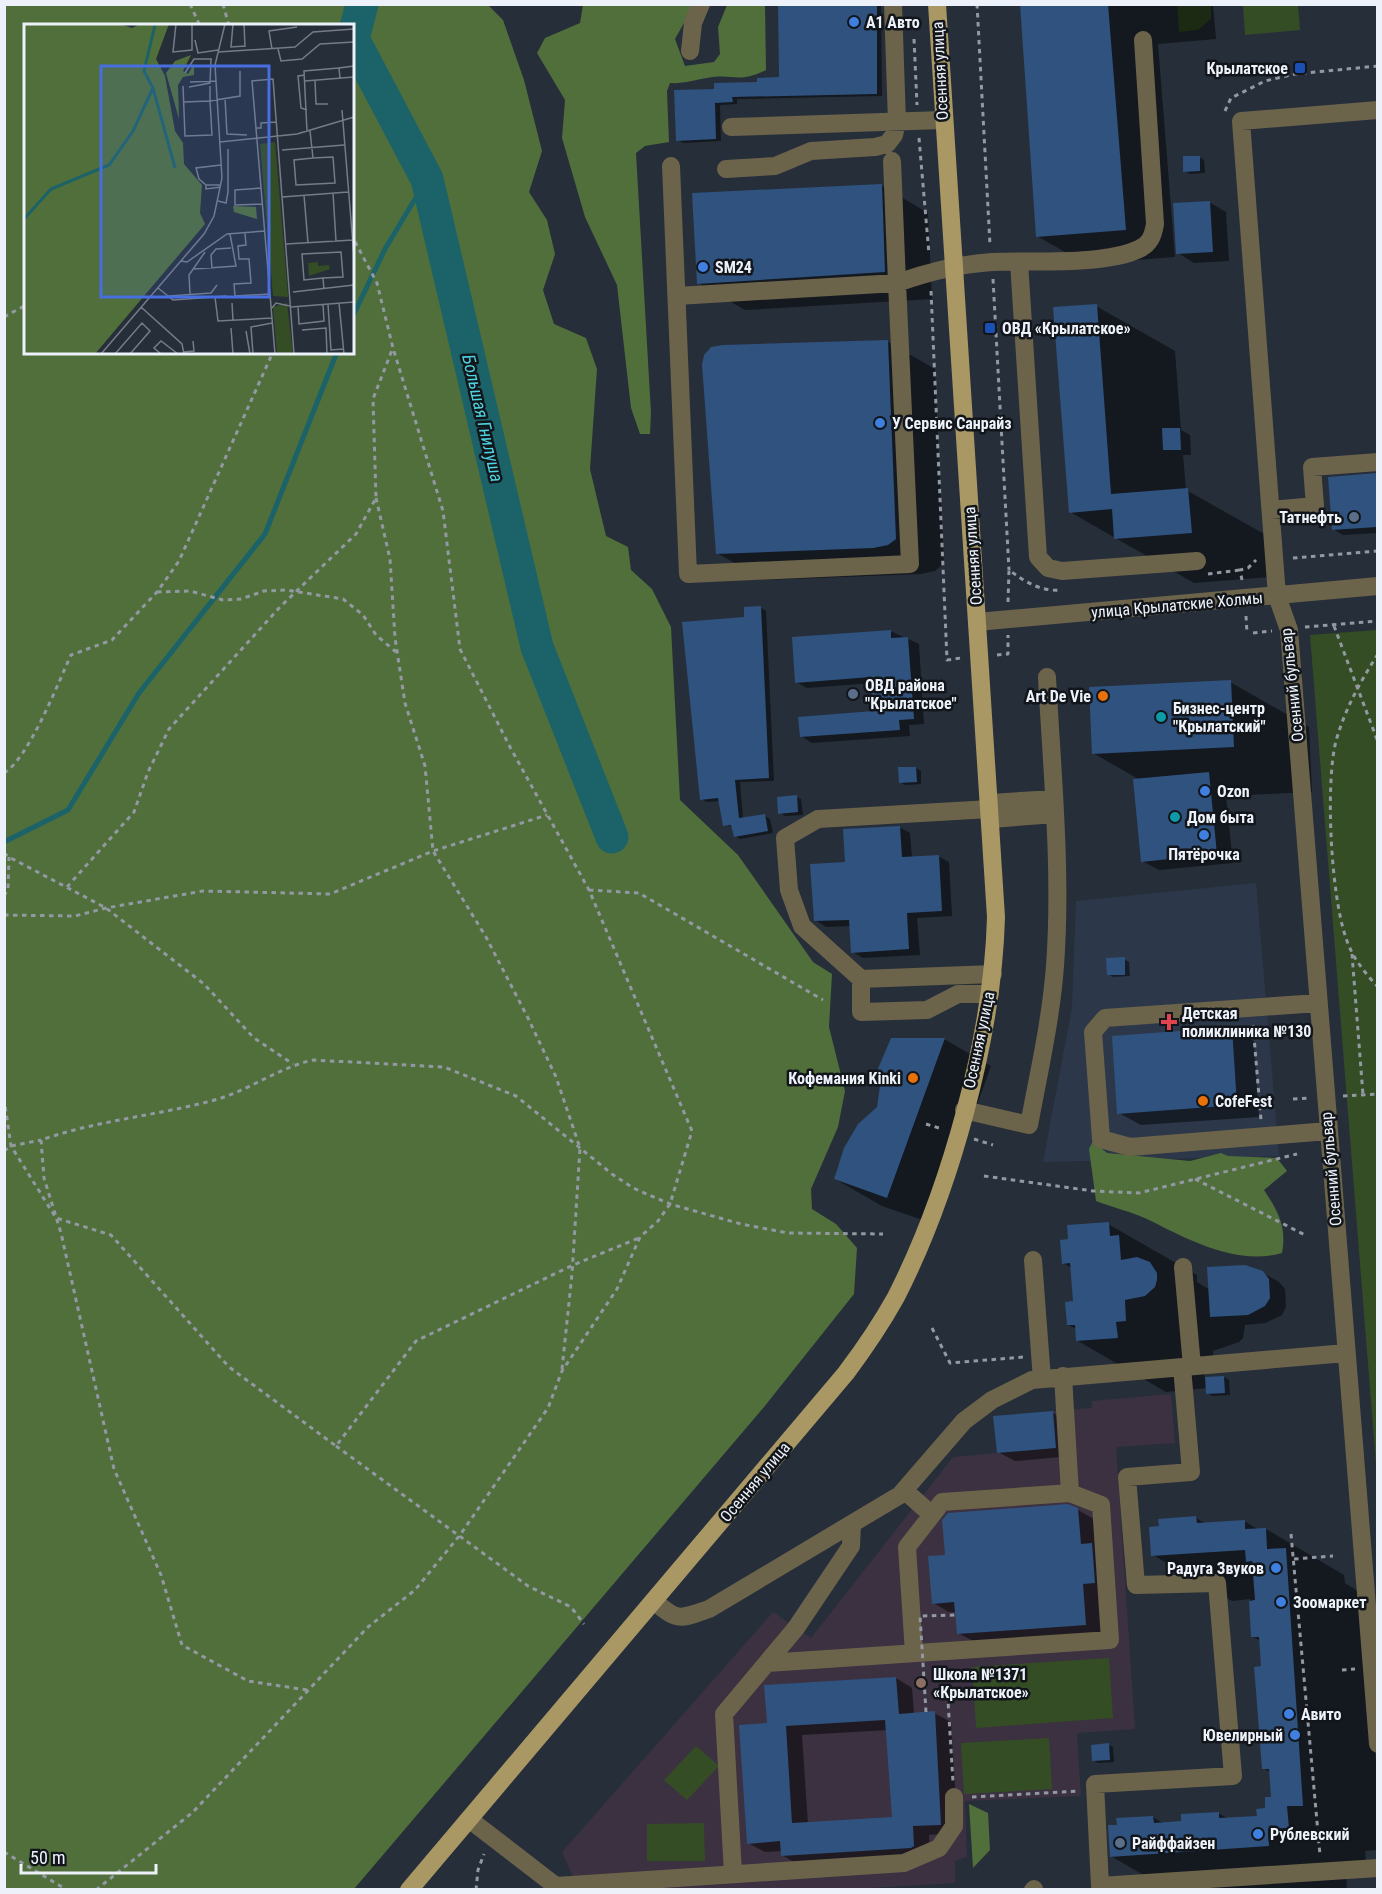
<svg xmlns="http://www.w3.org/2000/svg" width="1382" height="1894" viewBox="0 0 1382 1894" font-family="'Roboto Condensed',sans-serif">
<style>
.built{fill:#2c3849}
.education{fill:#3b3140}
.green{fill:#354d24}
.forest{fill:#506f3b;fill-rule:evenodd}
.shadow{fill:#0007;fill-rule:evenodd}
.lines{fill:none;stroke-linecap:round;stroke-linejoin:round}
.stream{stroke:#1c6369;stroke-width:5}
.river{stroke:#1c6369;stroke-width:33}
.building{fill:#2f527f;fill-rule:evenodd}
.path{stroke:#9399a3;stroke-width:3;stroke-dasharray:4.5 4.5;stroke-linecap:butt}
.minor{stroke:#6c634b;stroke-width:18}
.major{stroke:#a99864;stroke-width:18}
.path-bridge{stroke:#9399a3;stroke-width:3;stroke-dasharray:4.5 4.5;stroke-linecap:butt}
.shop-dot{fill:#3f7fe0;stroke:#12161b;stroke-width:2}
.transit-dot{fill:#1a4fb4;stroke:#12161b;stroke-width:2}
.service-dot{fill:#5c6f8a;stroke:#12161b;stroke-width:2}
.food-dot{fill:#e8710a;stroke:#12161b;stroke-width:2}
.culture-dot{fill:#0f9aa8;stroke:#12161b;stroke-width:2}
.health-dot{fill:#e0444e;stroke:#12161b;stroke-width:2}
.education-dot{fill:#8d6e63;stroke:#12161b;stroke-width:2}
.labels{text-anchor:middle;dominant-baseline:central;stroke-width:5;stroke-linejoin:round;paint-order:stroke}
.poi-label{font-size:16px;font-weight:bold;fill:#edf2fa;stroke:#12161b;text-anchor:start}
.street-label{font-size:16px;fill:#edf2fa;stroke:#12161b}
.water-label{font-size:18px;font-style:italic;fill:#4ed4e0;stroke:#12161b}
.inset-river{fill:none;stroke:#1c6369;stroke-width:3}
.inset-road{fill:none;stroke:#767c87;stroke-width:1.5}
.view{fill:#476fdf;fill-opacity:0.15;stroke:#476fdf;stroke-width:3}
.inset-edge{fill:none;stroke:#edf2fa;stroke-width:3}
</style>
<rect width="100%" height="100%" fill="#262e3a"/>
<path class="built" d="M1256,883L1279,1156L1043,1162L1072,1008L1076,901Z"/>
<path class="education" d="M1171,1394L1175,1443L1116,1447L1135,1729L1077,1733L1081,1796L965,1801L967,1857L955,1861V1883L836,1890L578,1889L562,1852L773,1612L811,1638L953,1457L1056,1448L1053,1411L1092,1408V1401Z"/>
<path class="green" d="M1177,5H1211V19L1198,30L1179,32Z
M1243,5H1298L1300,30L1245,35Z
M1377,630H1378L1377,1477L1310,635Z
M1109,1658L1113,1718L976,1728L972,1667Z
M1049,1738L1052,1789L964,1794L961,1743Z
M696,1746L719,1766L687,1800L664,1780Z
M704,1823L705,1861H647V1824Z"/>
<path class="forest" d="M5,4H487L503,20L524,80L542,151L529,192L547,220L555,254L543,290L554,324L586,338L597,369L590,469L606,536L628,547L631,570L652,589L671,627L680,800L738,855L813,962L832,974L829,1027L845,1091L838,1127L811,1189L812,1209L836,1224L857,1248L854,1294L764,1407L354,1889H5ZM26,26H352V352H26Z
M583,5H694L675,39L685,66L714,62L720,54L718,27L727,5H765L766,70C738,84 733,73 707,78C694,80 683,84 670,83L667,91L669,142L645,146L636,153L651,413L650,434H640L631,408L617,285L585,217L562,138L565,100L537,53L545,38L580,23Z
M1093,1141L1107,1153L1190,1161L1221,1153L1228,1156L1277,1158L1287,1171L1264,1190C1278,1211 1287,1227 1282,1253C1237,1266 1189,1240 1149,1220C1133,1212 1114,1208 1096,1201L1089,1149Z
M969,1804L988,1813L990,1850L973,1868Z"/>
<path class="shadow" d="M780,4H881L882,96L737,99V104L720,105L721,141L683,143L678,140L716,90L780,79Z
M1021,4H1213L1216,39L1158,44L1175,257L1086,264L1037,236Z
M1199,157L1204,160L1205,173L1190,174L1185,171Z
M881,185L928,213L932,299L745,310L698,283Z
M1209,202L1226,212L1229,261L1194,263L1178,253Z
M1096,306L1175,351L1181,430L1190,435L1191,455H1183L1186,490L1266,535L1270,577L1194,583L1070,512Z
M888,342L935,369L944,563L935,571L921,574L764,580L717,553Z
M1378,475V533L1343,535L1333,529L1330,478Z
M761,608L766,611L774,781L740,782L743,819L765,816L770,819L773,833L740,839L735,836L734,827L724,825L720,801L707,802L702,799L746,618Z
M890,631L919,644L924,724L909,725L910,736L812,743L801,736L875,712L873,683L807,688L796,682Z
M1230,682L1309,727L1312,792L1226,796L1233,863L1159,870L1142,861L1140,780L1093,753Z
M916,768L921,771V784L905,785L900,782Z
M796,797L801,799L803,815L785,816L780,813Z
M899,827L910,833L912,858L938,856L949,862L952,916L917,918L920,955L863,958L853,952L851,926L826,927L815,920L847,864Z
M1124,959L1129,962L1130,976L1113,977L1108,974Z
M1232,1029L1254,1041L1259,1117L1141,1125L1119,1113Z
M944,1039L991,1066L934,1224L882,1206L835,1179L837,1168L860,1125Z
M1108,1224L1197,1275V1282L1210,1290L1262,1272L1279,1282L1285,1289L1286,1307L1282,1315L1265,1323L1245,1325L1243,1338L1239,1342L1213,1351L1214,1371L1204,1372L1205,1379L1224,1377L1229,1380L1230,1395L1212,1396L1207,1393V1388L1166,1392L1078,1341L1077,1329L1068,1325L1075,1303L1072,1268L1063,1263L1070,1241Z
M1053,1413L1069,1422L1072,1456L1015,1461L998,1452Z
M1078,1510L1094,1519L1102,1634L975,1642L958,1633L956,1612H949L933,1603L947,1556Z
M1196,1518L1206,1524L1244,1521L1259,1530L1266,1529L1344,1575L1345,1583L1364,1595L1378,1791V1850L1365,1851L1367,1873L1346,1874L1347,1890H1169L1111,1856L1153,1817L1164,1824L1183,1822L1218,1813L1229,1819L1258,1817L1267,1810L1272,1798L1271,1773L1263,1768L1261,1641L1253,1637L1250,1599L1232,1601L1153,1555Z
M896,1678L912,1688L914,1714L934,1713L951,1722L958,1832L929,1835L930,1856L799,1865L782,1855V1851L765,1852L748,1843L768,1725ZM888,1730L893,1818L808,1824L802,1735Z
M1108,1745L1113,1747L1114,1762L1098,1763L1093,1760Z"/>
<g class="lines">
<path class="stream" d="M352,318L385,249L427,179
M4,842L68,810L139,693L265,534L337,352"/>
<path class="river" d="M362,4L353,39L427,179L537,647L612,837"/>
</g>
<path class="building" d="M778,4H877V94L732,97L733,102L715,103L716,139L676,141L674,90L714,89V83L757,82V78L779,77Z
M1020,4H1108L1126,230L1036,237Z
M1183,156H1200V171L1183,172Z
M882,184L885,272L697,284L692,193Z
M1210,201L1213,252L1176,254L1173,203Z
M1097,304L1111,494L1188,488L1192,533L1114,539L1112,509L1069,513L1053,307Z
M888,340L896,539L888,545L873,548L716,554L702,365L704,355L711,347L723,345Z
M1162,428H1180L1181,450H1163Z
M1377,473V527L1332,530L1328,477Z
M761,606L769,778L735,780L739,818L765,814L768,831L734,837L731,825L723,826L718,798L700,800L682,622L744,617V607Z
M891,630V638L908,637L914,719L899,720L900,730L800,737L798,717L873,711L871,677L795,683L792,637Z
M1231,680L1234,747L1092,754L1089,687Z
M898,767H916L917,782L899,783Z
M1209,772L1217,854L1141,862L1133,779Z
M797,795L798,812L778,814L777,797Z
M900,826L902,857L939,855L942,911L907,913L909,949L851,953L849,920L814,921L810,864L845,862L843,829Z
M1125,957V975H1107L1106,958Z
M1232,1027L1237,1105L1117,1114L1112,1036Z
M891,1038H945L887,1198L834,1179L844,1148L858,1124L877,1107L880,1086L877,1071Z
M1109,1222L1110,1236L1119,1235L1121,1260L1137,1257L1150,1262L1157,1273V1280L1155,1287L1145,1296L1125,1300L1126,1321L1116,1322L1118,1338L1076,1341L1075,1325H1067L1065,1302L1073,1301L1070,1263L1062,1264L1060,1240L1068,1239L1067,1225Z
M1245,1265L1263,1271L1269,1279L1270,1298L1265,1306L1248,1315L1210,1317L1207,1267Z
M1224,1376L1225,1393L1206,1394L1205,1377Z
M1053,1411L1056,1448L997,1453L993,1416Z
M1068,1504L1078,1508L1081,1544L1092,1543L1095,1583L1083,1584L1086,1625L957,1634L954,1602L932,1604L928,1556L945,1555L942,1520L948,1513Z
M1196,1516L1197,1523L1245,1520V1529L1266,1528L1267,1549L1286,1548L1303,1806H1287L1289,1828L1268,1829L1269,1846L1110,1857L1108,1825H1117L1116,1818L1153,1816L1154,1823L1181,1821V1814L1219,1812V1818L1257,1816L1256,1809L1265,1808V1797H1271L1269,1769H1262L1257,1704L1254,1667L1261,1666L1259,1637H1251L1249,1601L1255,1600L1252,1561L1246,1562L1245,1550L1151,1556L1149,1527L1159,1526L1158,1519Z
M896,1677L899,1714L935,1711L941,1825L913,1826L914,1846L911,1848L781,1856L780,1841L747,1844L739,1725L767,1723L764,1685ZM885,1720L892,1817L792,1823L786,1726Z
M1109,1743L1110,1760L1092,1761L1091,1745Z"/>
<g class="lines">
<path class="path" d="M190,4L200,26
M223,4L229,26
M977,4L990,245
M914,39L917,105
M1225,111L1231,98L1265,81L1295,74L1378,66
M919,138L929,254
M993,279L1009,570
M931,291L947,660L961,658
M4,317L26,305
M376,498L390,559L395,638L405,703L425,766L433,851L486,937L528,1018L556,1077L580,1148L572,1274L562,1369
M1293,558L1378,551
M1208,574L1240,570
M1242,580L1240,570L1248,568L1256,560
M157,592L190,591L223,600L241,599L264,591L286,590L343,599L363,615L376,635L396,652
M1008,602L1009,570C1025,582 1041,592 1062,590
M1246,616L1247,633
M1334,626L1378,742
M1305,627L1378,621
M1253,633L1272,631
M1378,654C1360,682 1345,709 1336,741C1325,784 1331,896 1346,938C1352,957 1364,972 1378,987
M997,655L1008,654V635
M4,773C29,758 58,683 71,655L112,640L157,592L179,561L273,352
M4,853L9,857L106,908L204,984L254,1038L293,1064
M67,887L134,812L148,772L169,729L280,607L356,534L376,498L373,399L392,350
M589,890L639,893L823,1000
M4,896L8,889L9,857
M4,915L75,916L106,908L203,891L330,894L433,851L547,815
M1352,954L1363,1095
M1253,1025L1261,1120
M1343,1096L1378,1094
M4,1098L11,1146L56,1218L111,1235L229,1367L336,1446L416,1341L573,1265L639,1238
M1293,1099L1310,1098
M926,1124L942,1129
M974,1139L993,1145
M4,1151L11,1146L41,1140
M984,1176L1093,1191L1139,1193L1297,1154
M1195,1179L1305,1235
M932,1328L950,1363L1024,1357
M336,1446L528,1586L571,1607L584,1624
M1291,1534L1320,1855
M1294,1559L1333,1556
M946,1668L953,1782
M1342,1670L1355,1669
M307,1690L248,1681L182,1645L161,1575L114,1469L61,1233L44,1178L41,1140C99,1120 154,1116 211,1101C247,1092 277,1068 313,1060L444,1067L516,1096L612,1174L633,1188L670,1204L741,1224L788,1233L883,1234
M972,1797L1079,1791
M4,1852L67,1890
M96,1890L193,1812L368,1627L415,1590L460,1535L548,1408L562,1371L617,1289L640,1237L658,1221L670,1204L692,1131L589,890L510,747L460,649L443,511L393,348L377,283L352,236
M476,1890L478,1870L484,1854"/>
<path class="minor" d="M690,51L693,23L701,4
M1378,110L1241,121L1277,596L1289,630L1378,1744
M731,127L943,120
M671,166L688,574L910,564L897,283C928,272 959,264 992,262C1032,260 1103,266 1139,249C1150,244 1153,236 1155,224L1143,40
M726,169L775,166L811,151L875,147L887,144L894,135L897,122L893,4
M1019,262L1038,557L1048,568L1062,571L1197,561
M677,296L897,283L892,161
M1271,510L1315,506L1312,467L1378,462
M977,622L1378,586
M990,803L1054,799
M990,809L818,819L785,838L789,890L802,926L861,979L993,974
M991,819L1055,814
M861,979V1012L927,1010L958,994H990
M1318,1003L1105,1018L1093,1032L1101,1139L1130,1147L1328,1131
M964,1110L1029,1125C1039,1072 1051,1019 1055,966C1062,870 1052,773 1047,677
M1033,1260L1042,1379
M1183,1267L1192,1366
M1182,1367L1191,1472L1127,1477L1136,1585L1217,1583L1233,1776L1095,1784L1100,1886L1378,1868
M905,1491L932,1515
M654,1601C678,1622 680,1619 709,1609L900,1495L964,1421L992,1400L1032,1380L1346,1353
M914,1653L907,1547L942,1502L1070,1493
M767,1663L1110,1640L1101,1505L1070,1493L1063,1376
M469,1819L561,1890
M733,1873L724,1714L796,1628L851,1546L852,1524
M556,1886L904,1863L939,1848L954,1826V1797
M1033,1890L1034,1889"/>
<path class="major" d="M409,1890L846,1373C864,1349 881,1324 896,1297C950,1191 993,1036 996,917L937,4"/>
<path class="path-bridge" d="M926,1712L920,1616L955,1615"/>
</g>
<g class="shop-dot">
<circle cx="854" cy="22" r="6"/>
<circle cx="703" cy="267" r="6"/>
<circle cx="880" cy="423" r="6"/>
<circle cx="1205" cy="791" r="6"/>
<circle cx="1204" cy="835" r="6"/>
<circle cx="1276" cy="1568" r="6"/>
<circle cx="1281" cy="1602" r="6"/>
<circle cx="1289" cy="1714" r="6"/>
<circle cx="1295" cy="1735" r="6"/>
<circle cx="1258" cy="1834" r="6"/>
</g>
<g class="transit-dot">
<rect x="1294" y="62" width="12" height="12" rx="3"/>
<rect x="984" y="322" width="12" height="12" rx="3"/>
</g>
<g class="service-dot">
<circle cx="1354" cy="517" r="6"/>
<circle cx="853" cy="694" r="6"/>
<circle cx="1120" cy="1843" r="6"/>
</g>
<g class="food-dot">
<circle cx="1103" cy="696" r="6"/>
<circle cx="913" cy="1078" r="6"/>
<circle cx="1203" cy="1101" r="6"/>
</g>
<g class="culture-dot">
<circle cx="1161" cy="717" r="6"/>
<circle cx="1175" cy="817" r="6"/>
</g>
<path class="health-dot" d="M1166 1013h6v6h6v6h-6v6h-6v-6h-6v-6h6z"/>
<circle class="education-dot" cx="921" cy="1683" r="6"/>
<g class="labels">
<g class="poi-label">
<text x="866" y="22">А1 Авто</text>
<text x="1288" y="68" text-anchor="end">Крылатское</text>
<text x="715" y="267">SM24</text>
<text x="1002" y="328">ОВД «Крылатское»</text>
<text x="892" y="423">У Сервис Санрайз</text>
<text x="1342" y="517" text-anchor="end">Татнефть</text>
<text x="865" y="685">ОВД района<tspan x="865" dy="18">"Крылатское"</tspan></text>
<text x="1091" y="696" text-anchor="end">Art De Vie</text>
<text x="1173" y="708">Бизнес-центр<tspan x="1173" dy="18">"Крылатский"</tspan></text>
<text x="1217" y="791">Ozon</text>
<text x="1187" y="817">Дом быта</text>
<text x="1204" y="854" text-anchor="middle">Пятёрочка</text>
<text x="1182" y="1013">Детская<tspan x="1182" dy="18">поликлиника №130</tspan></text>
<text x="901" y="1078" text-anchor="end">Кофемания Kinki</text>
<text x="1215" y="1101">CofeFest</text>
<text x="1264" y="1568" text-anchor="end">Радуга Звуков</text>
<text x="1293" y="1602">Зоомаркет</text>
<text x="933" y="1674">Школа №1371<tspan x="933" dy="18">«Крылатское»</tspan></text>
<text x="1301" y="1714">Авито</text>
<text x="1283" y="1735" text-anchor="end">Ювелирный</text>
<text x="1270" y="1834">Рублевский</text>
<text x="1132" y="1843">Райффайзен</text>
</g>
<g class="street-label">
<text transform="translate(940 71) rotate(-93)">Осенняя улица</text>
<text transform="translate(973 556) rotate(-94)">Осенняя улица</text>
<text transform="translate(1177 605) rotate(-5)">улица Крылатские Холмы</text>
<text transform="translate(1292 685) rotate(-96)">Осенний бульвар</text>
<text transform="translate(979 1040) rotate(-78)">Осенняя улица</text>
<text transform="translate(1331 1169) rotate(-95)">Осенний бульвар</text>
<text transform="translate(755 1482) rotate(-50)">Осенняя улица</text>
</g>
<g class="water-label">
<text transform="translate(483 418) rotate(77)">Большая Гнилуша</text>
</g>
</g>
<g transform="translate(24 24)">
<rect width="330" height="330" fill="#262e3a"/>
<path d="M251,118L264,271V273L249,272L236,120ZM294,238V242L305,241L306,245L285,252L284,239ZM263,279L269,330H253L249,283Z" fill="#354d24"/>
<path d="M0,0H96L108,4L116,0H145L132,35L141,52L151,107L159,119L160,140L178,161L176,189L181,200L71,330H0ZM167,31L159,47L164,50L170,40V51L159,53L154,61L155,95L142,49L151,37ZM209,182L232,183L233,195L210,188Z" fill="#506f3b"/>
<path class="inset-river" d="M131,1L120,47L129,64L151,144M0,195L27,165L85,141L109,107L129,64"/>
<path class="inset-road" d="M152,0L149,28L168,26V0M209,0L207,23L221,22M220,0L221,23M252,0H277M171,16L174,29L194,26M248,25L245,7L273,3M254,25L257,37L278,35L296,20L330,18M194,28L271,23L289,8L330,5M161,49L170,35H188M281,51L274,52L277,84L283,86M316,54L315,44L330,42M291,56L292,80H304M281,57L330,53M166,58L192,57M159,62L161,112L188,111L186,77L216,72V47M165,63L186,59L187,35M201,74L203,110L223,111M159,78L186,77V62M318,86L330,233M232,104H237V99L253,98M283,107L280,47L315,44M286,107L289,134L309,133L311,159L272,161L270,136L289,134M196,118L273,110L330,93M258,126L320,121M182,161V165L197,163M197,161H182L175,155L172,144L197,141M237,164L211,166V181L239,180M309,169L312,217M280,171L284,219M258,173L324,168M194,177L202,179L204,168V125M221,209L222,221L214,222L215,235H225L227,259L210,260L211,272L246,270M262,220L329,216M157,237L163,238L203,210L241,207M188,244L187,231L192,225L207,224M170,245L212,242L206,210M299,254L280,256L278,230L317,228L319,253L299,254L300,266M134,264L149,276L203,272M269,268L330,261M166,270L165,251L181,228M145,272L187,269L193,261M191,273L194,297L248,294M208,279L209,297M315,279L320,330M304,280L307,326L319,325M274,282L275,300L300,297L299,280M117,283L158,320L160,330M267,283L330,278M248,284L252,279L266,282M207,304L209,330M278,306L302,304L303,330M222,307L226,330M160,328L170,327L169,317M77,330L180,210L190,192L198,154L191,41L201,0M91,330L118,299L126,307L106,330M137,330L130,324L137,317L154,330M229,330L227,303L248,299M251,330L228,57L249,55L270,330"/>
<path class="view" d="M77,42H245V273H77Z"/>
<rect width="330" height="330" class="inset-edge"/>
</g>
<rect width="1382" height="1894" fill="none" stroke="#edf2fa" stroke-width="12"/>
<path d="M21 1864v9h135v-9" fill="none" stroke="#edf2fa" stroke-width="3"/>
<text x="30" y="1864" font-size="18" fill="#edf2fa" stroke="#12161b" stroke-width="4.5" paint-order="stroke">50 m</text>
</svg>
